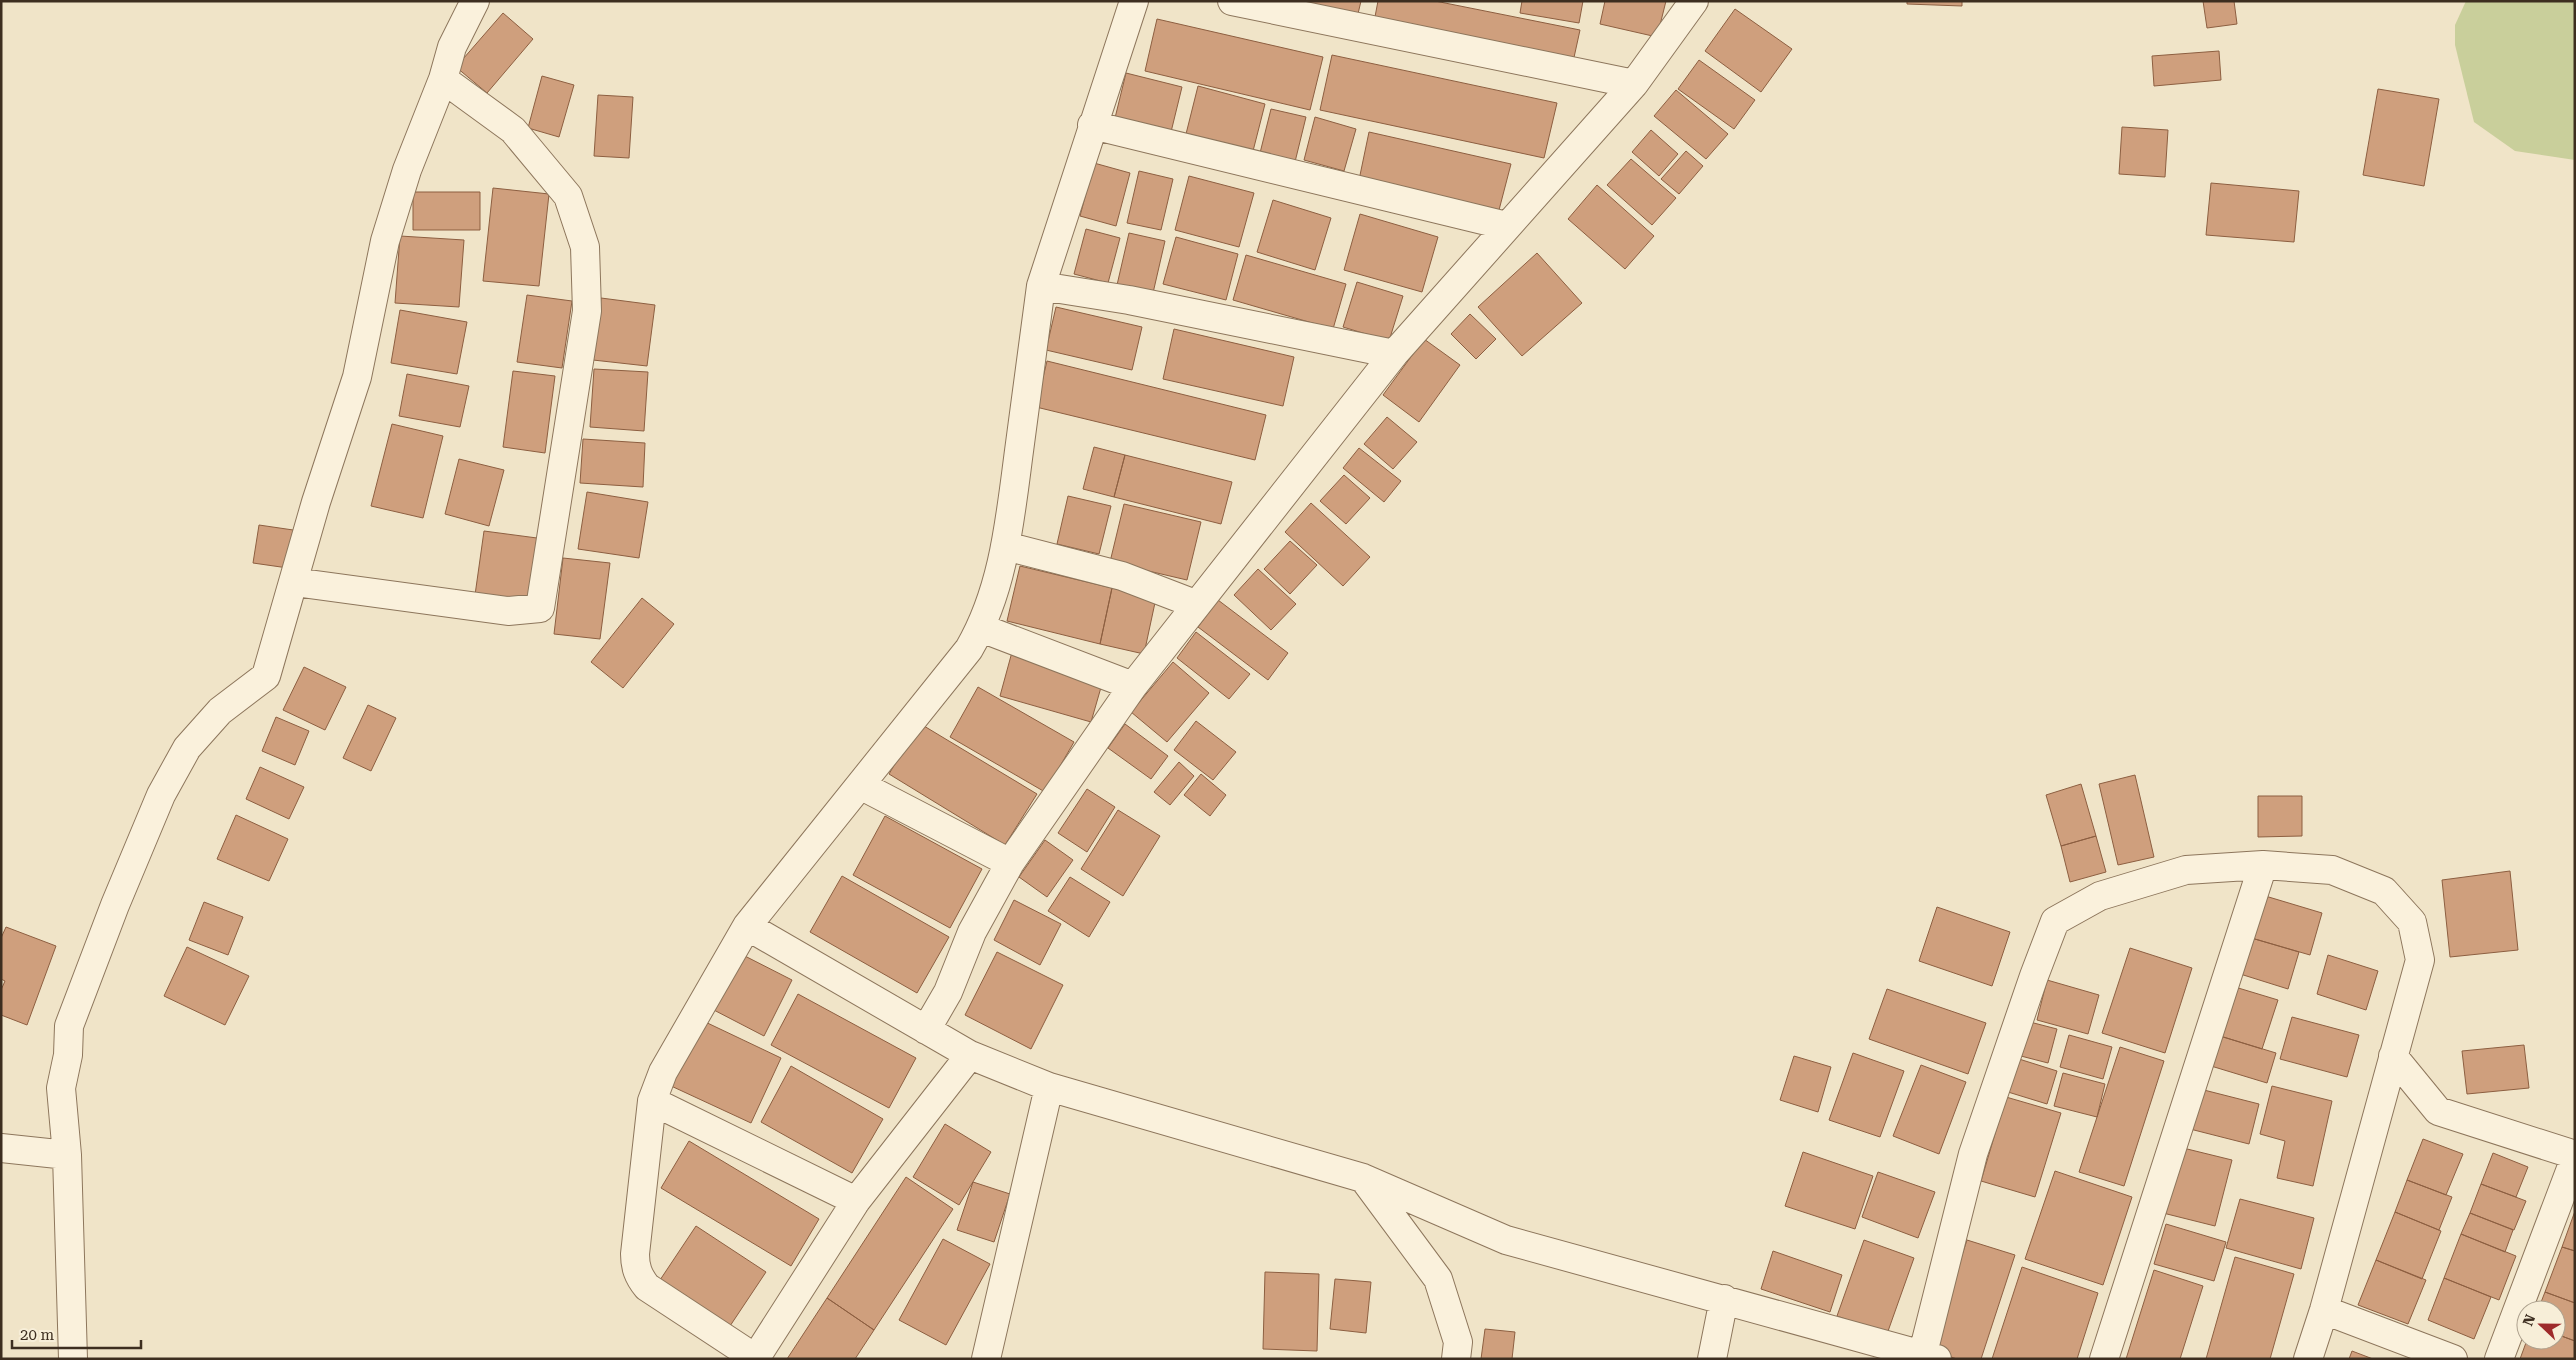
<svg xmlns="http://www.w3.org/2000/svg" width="2576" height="1360" viewBox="0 0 2576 1360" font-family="'Roboto Serif',serif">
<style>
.green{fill:#c9cf9b}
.building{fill:#cf9f7d;stroke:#8d5f41}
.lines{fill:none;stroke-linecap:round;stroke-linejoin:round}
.minor-casing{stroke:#8d765c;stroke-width:30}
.minor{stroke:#faf1dc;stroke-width:28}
</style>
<rect width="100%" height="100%" fill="#f0e4c8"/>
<path class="green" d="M2466,1H2575V160L2515,151L2474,122L2455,45V25Z"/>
<path class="building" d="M1284,1H1361L1357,18Z
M1378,1H1435L1580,30L1573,62L1374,22Z
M1522,1H1583L1579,23L1520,13Z
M1605,1H1666L1657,37L1600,24Z
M1907,1H1962V6L1907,4Z
M2203,1H2234L2237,24L2207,28Z
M1735,9L1792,49L1761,92L1705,51Z
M503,13L533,39L487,93L456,67Z
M1157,19L1323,57L1310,110L1145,71Z
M2219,51L2221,80L2154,86L2152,56Z
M1332,55L1557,103L1544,158L1320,110Z
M1699,60L1755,100L1734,129L1678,89Z
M1126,73L1182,87L1171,132L1115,118Z
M542,76L574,85L559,137L528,128Z
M1198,86L1265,104L1252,155L1185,138Z
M2378,89L2439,99L2424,186L2363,175Z
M1676,90L1728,134L1706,159L1654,116Z
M598,95L633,97L629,158L594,156Z
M1271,109L1306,117L1294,166L1259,157Z
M1315,117L1356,129L1344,171L1304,160Z
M2122,127L2168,130L2165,177L2119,174Z
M1651,130L1678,154L1659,176L1632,152Z
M1369,132L1511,164L1499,210L1359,180Z
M1686,151L1703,166L1679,194L1661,179Z
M1631,159L1676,198L1652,225L1607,185Z
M1094,163L1130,173L1116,226L1080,216Z
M1139,171L1173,179L1161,230L1127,223Z
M1189,176L1254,193L1239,247L1175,230Z
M2211,183L2299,191L2294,242L2206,235Z
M1597,185L1654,236L1625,269L1568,219Z
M493,188L549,194L539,286L483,281Z
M413,192H480V230H413Z
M1273,200L1331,218L1315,270L1257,252Z
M1360,214L1438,237L1422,292L1344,270Z
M1086,229L1120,238L1108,283L1074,274Z
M1129,233L1165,241L1153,293L1117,285Z
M400,236L464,240L459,307L395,303Z
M1176,237L1238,254L1226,300L1163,284Z
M1537,253L1582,303L1522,356L1478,307Z
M1246,255L1346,284L1333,329L1233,300Z
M1357,282L1403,296L1389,341L1343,327Z
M527,295L572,301L562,368L517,362Z
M601,298L655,305L647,366L593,360Z
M1056,307L1142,327L1132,370L1046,350Z
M400,310L467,322L457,374L391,363Z
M1470,314L1496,339L1476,359L1451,334Z
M1174,329L1294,357L1283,406L1163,379Z
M1424,339L1460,365L1419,422L1383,395Z
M1047,361L1266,415L1255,460L1036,407Z
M594,369L648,372L644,431L590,427Z
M513,371L555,376L545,453L503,447Z
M407,374L469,386L460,427L399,416Z
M1387,417L1417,442L1393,469L1364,444Z
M392,424L443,436L423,518L371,506Z
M583,439L645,443L643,487L580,483Z
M1094,447L1125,455L1114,497L1083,489Z
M1359,448L1401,481L1384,502L1343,468Z
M1125,455L1232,482L1221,524L1114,497Z
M459,459L504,470L489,526L445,514Z
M1344,475L1370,498L1346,524L1320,501Z
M587,492L648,502L639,558L578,549Z
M1068,496L1111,506L1099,554L1057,544Z
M1311,503L1370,557L1343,586L1285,532Z
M1124,504L1201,522L1187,580L1110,562Z
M259,525L300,531L295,569L253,563Z
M484,531L537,538L528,602L475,595Z
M1290,541L1317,565L1290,594L1264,569Z
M563,558L610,563L600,639L554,634Z
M1020,566L1112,588L1100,644L1007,621Z
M1258,569L1296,604L1271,630L1234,595Z
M1112,588L1156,598L1144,654L1100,644Z
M642,598L674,624L623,688L591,662Z
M1218,600L1288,653L1268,680L1198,627Z
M1196,632L1250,674L1229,699L1177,658Z
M1012,652L1104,677L1091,722L1000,696Z
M1173,662L1209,693L1167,742L1131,712Z
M304,667L346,687L325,730L283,710Z
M978,687L1074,742L1045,792L950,737Z
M368,705L396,718L371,771L343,758Z
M276,717L309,731L295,765L262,751Z
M1196,721L1236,752L1213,780L1174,750Z
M919,723L1037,794L1005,845L889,774Z
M1125,724L1168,756L1151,779L1108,748Z
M1179,762L1194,776L1170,805L1154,792Z
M260,767L304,787L289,819L246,799Z
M1201,774L1226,795L1210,816L1184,795Z
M2135,775L2154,857L2118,865L2099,784Z
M2081,784L2096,836L2061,846L2046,795Z
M1087,789L1115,807L1087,852L1058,833Z
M2258,796H2302V836L2258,837Z
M1118,810L1160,836L1123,896L1081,869Z
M236,815L288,839L269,881L217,859Z
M885,816L982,869L950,928L853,875Z
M2096,836L2106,872L2070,882L2061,846Z
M1045,840L1073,860L1047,897L1019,877Z
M2510,871L2518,950L2450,957L2442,880Z
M842,876L949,937L917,993L810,932Z
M1070,877L1110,902L1089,937L1048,911Z
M2262,895L2322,913L2310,955L2248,937Z
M1014,900L1061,924L1040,965L994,940Z
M204,902L243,917L228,955L189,940Z
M1937,907L2010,932L1992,986L1919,961Z
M6,927L56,946L27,1025L1,1015V990L5,981L1,979V938Z
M2248,937L2299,952L2288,989L2237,973Z
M187,947L249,976L225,1025L164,996Z
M2130,948L2192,968L2165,1053L2102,1033Z
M737,952L792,980L764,1036L710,1008Z
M997,952L1063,985L1031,1049L965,1015Z
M2328,955L2378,971L2366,1010L2317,994Z
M2047,980L2099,995L2088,1034L2037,1020Z
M2235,987L2278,1000L2262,1049L2220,1036Z
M1887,989L1986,1023L1968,1074L1869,1039Z
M798,994L916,1058L889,1108L771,1045Z
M2292,1017L2359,1035L2347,1077L2280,1059Z
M699,1019L781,1058L751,1123L669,1085Z
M2026,1021L2057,1029L2048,1063L2017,1055Z
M2069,1035L2112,1047L2103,1079L2060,1067Z
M2220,1036L2276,1053L2267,1083L2211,1066Z
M2524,1045L2529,1088L2467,1094L2462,1051Z
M2120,1047L2164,1061L2124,1186L2079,1172Z
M1853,1053L1904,1071L1880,1137L1829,1120Z
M1794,1056L1831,1067L1818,1112L1780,1100Z
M2019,1059L2057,1071L2047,1104L2008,1092Z
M1921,1065L1966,1082L1939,1154L1893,1136Z
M791,1066L883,1119L852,1173L761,1122Z
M2063,1073L2105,1084L2097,1117L2054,1106Z
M2272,1086L2332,1101L2313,1186L2277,1178L2285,1141L2260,1134Z
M2200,1089L2259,1104L2249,1144L2190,1129Z
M2006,1097L2061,1113L2035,1197L1981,1181Z
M945,1124L991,1152L959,1205L913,1177Z
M2423,1139L2463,1154L2446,1195L2407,1180Z
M689,1141L819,1219L791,1266L661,1188Z
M2179,1147L2232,1160L2215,1226L2163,1213Z
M1803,1152L1873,1176L1855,1229L1785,1206Z
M2493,1153L2528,1167L2516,1197L2481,1184Z
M2055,1171L2132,1197L2103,1285L2025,1259Z
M1878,1172L1935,1192L1918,1238L1862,1217Z
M906,1177L953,1209L874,1330L827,1298Z
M2407,1180L2452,1197L2439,1230L2395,1212Z
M973,1182L1010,1194L994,1242L957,1230Z
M2481,1184L2526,1201L2514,1230L2470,1213Z
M2240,1199L2314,1218L2301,1269L2226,1248Z
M2575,1211V1251L2562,1247Z
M2395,1212L2441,1231L2422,1279L2376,1260Z
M2470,1213L2513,1230L2505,1252L2461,1234Z
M2166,1224L2226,1242L2214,1281L2154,1264Z
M696,1226L766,1272L730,1326L660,1280Z
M2461,1234L2516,1256L2499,1300L2444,1278Z
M943,1239L990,1264L946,1345L899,1320Z
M1864,1240L1914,1258L1887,1334L1837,1316Z
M1967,1240L2015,1255L1981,1359H1957L1931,1350Z
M2562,1247L2575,1251V1303L2545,1292Z
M1773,1251L1842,1275L1830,1312L1761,1289Z
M2235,1257L2294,1274L2270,1359H2206Z
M2376,1260L2426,1280L2408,1324L2358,1305Z
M2022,1267L2098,1293L2077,1359H1992Z
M2154,1270L2203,1286L2180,1359H2126Z
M1265,1272L1319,1274L1317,1351L1263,1349Z
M2444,1278L2491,1297L2474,1339L2428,1320Z
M1335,1279L1371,1282L1366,1333L1330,1329Z
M2545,1292L2575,1303V1341L2556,1334V1310H2538Z
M827,1298L874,1330L855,1359H787Z
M1485,1329L1515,1332L1512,1359H1481Z
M2556,1334L2575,1341V1359H2520L2527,1340H2556Z
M2352,1351L2373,1359H2349Z"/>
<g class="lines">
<defs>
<path id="minor" d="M1134,1L1041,286L1129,300L1394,354
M1232,1L1634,84
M1092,125L1507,226
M1005,546L1122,576L1195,604
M294,582L508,611L540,608L587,311L585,247L568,196L513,130L443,79
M981,628L1133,686
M860,785L1010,863
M747,926L970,1055
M926,1030L948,992L972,932L1010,863L1133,686L1394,354L1634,84L1694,1
M2393,1056L2438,1111L2575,1155
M652,1101L856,1201
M1,1148L67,1155
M1364,1179L1438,1279L1458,1342L1456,1359
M2324,1310L2453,1359
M1923,1353L1973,1154L2034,976L2055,921L2100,896L2186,870L2263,865L2332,870L2384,891L2412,922L2420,960L2324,1310L2308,1359
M755,1358L647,1287C638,1276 635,1267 635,1254L652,1101L663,1072L747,926L969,649C1004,589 1010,519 1019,451C1026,396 1034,341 1041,286
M73,1359L67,1155L61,1088L68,1055L69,1026L115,905L161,795L187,748L220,711L266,676L316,502L357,377L385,241L407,170L443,79L452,47L475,1
M755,1359L856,1201L970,1055L1049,1087L1363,1178L1506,1240L1937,1359
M986,1359L1049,1087
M1712,1359L1724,1299
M2104,1359L2263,865
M2499,1359L2575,1158"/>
</defs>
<use href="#minor" class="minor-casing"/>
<use href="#minor" class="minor"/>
</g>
<rect width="2576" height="1360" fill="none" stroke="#3d2e20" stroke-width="5"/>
<g transform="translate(2541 1325) rotate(292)"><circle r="24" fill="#f7eed8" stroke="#ada18e"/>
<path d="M0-4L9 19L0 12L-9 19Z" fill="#9e2a2b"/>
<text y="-8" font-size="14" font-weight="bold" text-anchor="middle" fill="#3d2e20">N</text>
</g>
<path d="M12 1340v8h129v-8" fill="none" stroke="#3d2e20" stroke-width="2.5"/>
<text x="20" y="1340" font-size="15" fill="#3d2e20" stroke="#f7eed8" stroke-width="4" paint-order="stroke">20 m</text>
</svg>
